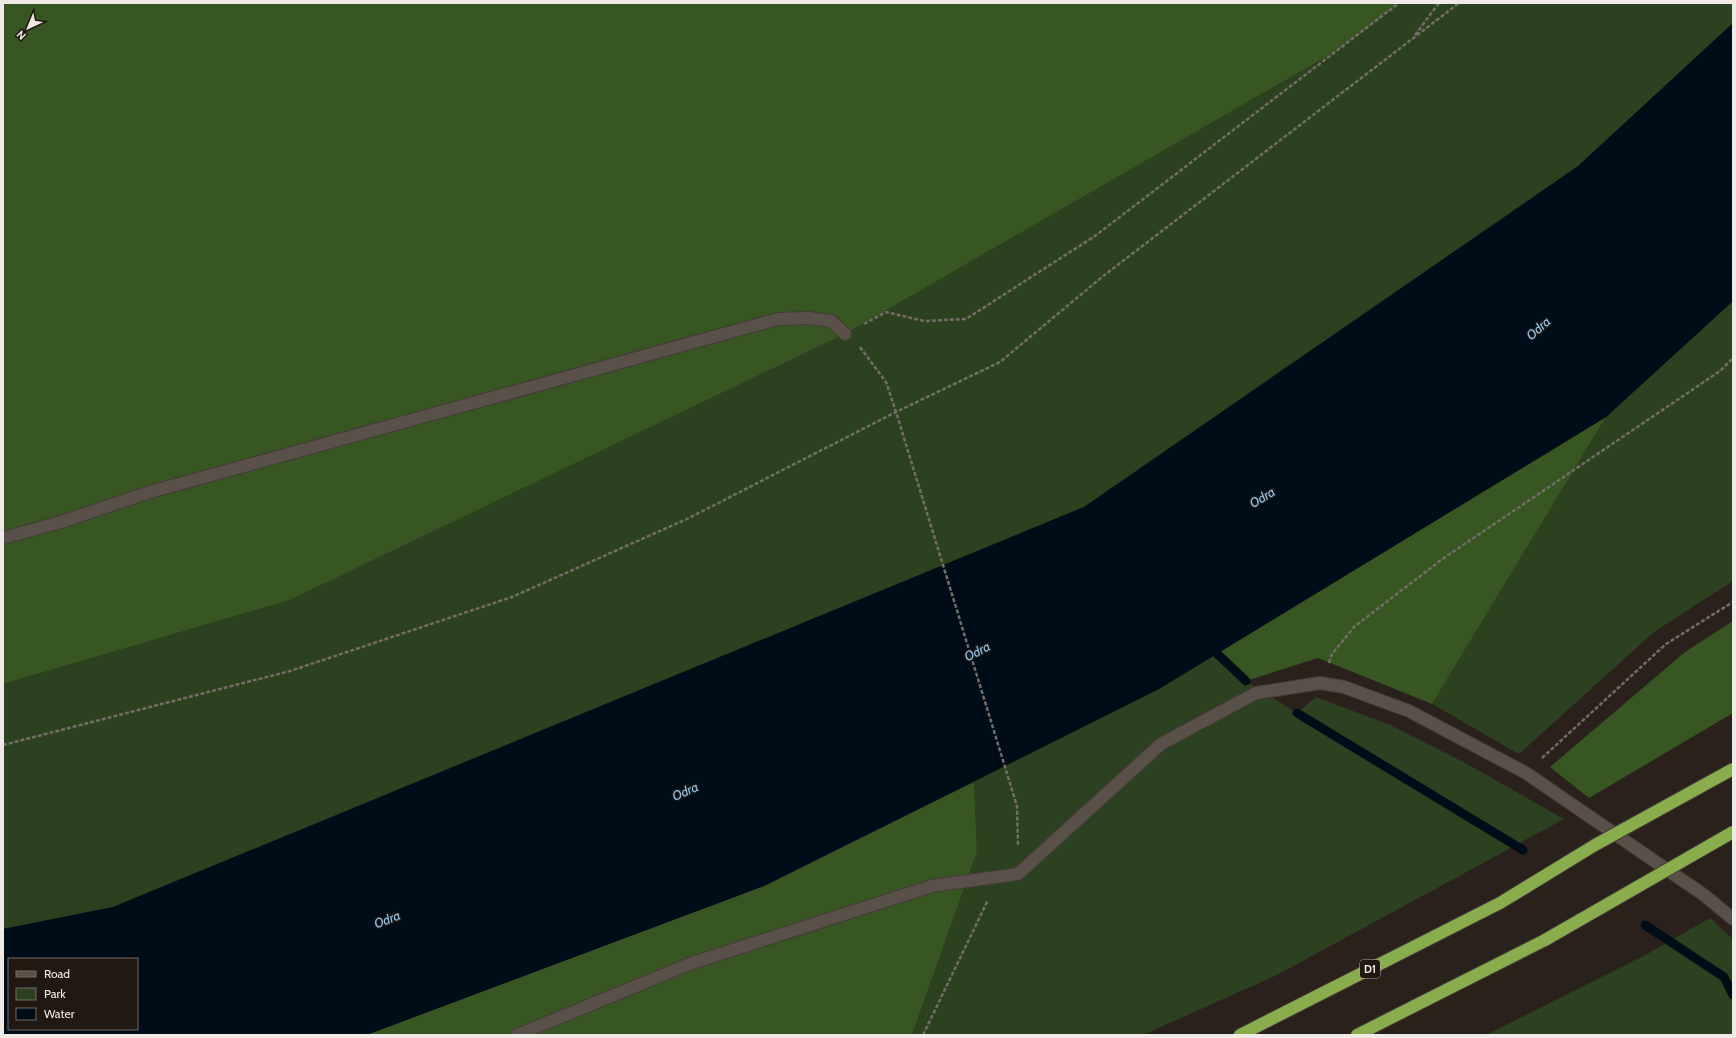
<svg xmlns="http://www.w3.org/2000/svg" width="1736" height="1038" viewBox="0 0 1736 1038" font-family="Cabin,sans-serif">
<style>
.green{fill:#2c411f}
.forest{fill:#375621}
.water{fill:#000d19;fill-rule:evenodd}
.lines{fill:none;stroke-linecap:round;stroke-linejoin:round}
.stream{stroke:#000d19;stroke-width:9}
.minor-casing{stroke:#433c37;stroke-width:14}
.highway-casing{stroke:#433c37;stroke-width:14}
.path{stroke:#736c67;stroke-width:2.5;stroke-dasharray:4 2;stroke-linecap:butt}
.minor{stroke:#5a504a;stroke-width:12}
.highway{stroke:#89ac4c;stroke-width:12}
.highway-bridge-casing{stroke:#433c37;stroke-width:14;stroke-linecap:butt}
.highway-bridge{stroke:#89ac4c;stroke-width:12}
.labels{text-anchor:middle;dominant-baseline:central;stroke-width:3;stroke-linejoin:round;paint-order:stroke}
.shield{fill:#201813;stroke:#b2aba7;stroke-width:1}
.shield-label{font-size:11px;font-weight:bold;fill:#f0eae6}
.water-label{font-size:13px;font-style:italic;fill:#8ac8f9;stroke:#201813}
</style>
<rect width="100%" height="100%" fill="#2a211c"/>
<path class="green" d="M1399,3H1733V23L1579,166L1084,507L113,907L3,929V684L290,600L845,334L1338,50Z
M1733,301V581L1654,632L1519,754L1432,704L1606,417Z
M1215,655L1246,681L1297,713L1316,697L1390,725L1469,765L1564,819L1275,976L1143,1035H912L977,852L974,782L1159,689Z
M1710,918L1733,939V1035H1486L1649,953Z"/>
<path class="forest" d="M3,3H1399L1338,50L845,334L290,600L3,684Z
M1606,417L1432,704L1318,658L1246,681L1215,655Z
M1733,621V713L1589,798L1550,767L1685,652Z
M974,782L977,852L912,1035H365L764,886Z"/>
<path class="water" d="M1733,23V301L1606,417L1159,689L764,886L372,1033L365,1035H3V929L113,907L1084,507L1578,166ZM9,959H137V1029H9Z"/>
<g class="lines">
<path class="stream" d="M1209,646L1246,681
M1297,713L1523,850
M1645,925L1724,977L1733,995"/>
<defs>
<path id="minor" d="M3,538L61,522L150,492L778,319L808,318L831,321L845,334
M517,1035L692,963L932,886L1018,874L1161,744L1256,693L1320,683L1344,687L1409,711L1526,773L1704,895L1733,919"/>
<path id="highway" d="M1240,1035L1500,903
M1357,1035L1545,940"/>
</defs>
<use href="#minor" class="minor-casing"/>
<use href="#highway" class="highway-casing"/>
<path class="path" d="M1415,35L1439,3
M864,324L886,312L924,321L966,319L1095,236L1399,3
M860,347L886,382L896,412L1017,806L1018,846
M1329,663L1332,654L1354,627L1441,560L1720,371L1733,358
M3,745L290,671L512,597L689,518L896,412L1000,362L1102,277L1459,3
M1542,758L1666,644L1733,602
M923,1035L988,900"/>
<use href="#minor" class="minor"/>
<use href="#highway" class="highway"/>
<defs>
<path id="highway-bridge" d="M1500,903L1595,845L1733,769
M1545,940L1733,832"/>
</defs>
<use href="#highway-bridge" class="highway-bridge-casing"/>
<use href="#highway-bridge" class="highway-bridge"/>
</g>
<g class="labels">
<rect class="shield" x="1360" y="960" width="20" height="18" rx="3"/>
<g class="shield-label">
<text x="1370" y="969">D1</text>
</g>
<g class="water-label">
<text transform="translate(1538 328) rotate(-42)">Odra</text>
<text transform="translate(1262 497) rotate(-31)">Odra</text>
<text transform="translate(977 651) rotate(-27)">Odra</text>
<text transform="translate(685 791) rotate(-24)">Odra</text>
<text transform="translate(387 919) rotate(-21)">Odra</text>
</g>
</g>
<rect width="1736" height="1038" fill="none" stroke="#f0eae6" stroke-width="8"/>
<rect x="8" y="958" width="130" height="72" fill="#201813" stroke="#736c67"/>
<rect x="16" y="971" width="20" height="6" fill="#5a504a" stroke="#736c67"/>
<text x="44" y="978" font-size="12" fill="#f0eae6">Road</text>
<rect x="16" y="988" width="20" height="12" fill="#2c411f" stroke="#736c67"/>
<text x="44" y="998" font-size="12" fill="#f0eae6">Park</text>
<rect x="16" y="1008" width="20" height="12" fill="#000d19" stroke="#736c67"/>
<text x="44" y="1018" font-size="12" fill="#f0eae6">Water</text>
<g transform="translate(28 28) rotate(224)" stroke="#201813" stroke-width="3" paint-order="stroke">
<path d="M0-3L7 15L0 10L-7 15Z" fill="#f0eae6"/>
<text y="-6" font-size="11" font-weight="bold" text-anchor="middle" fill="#f0eae6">N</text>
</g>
</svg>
